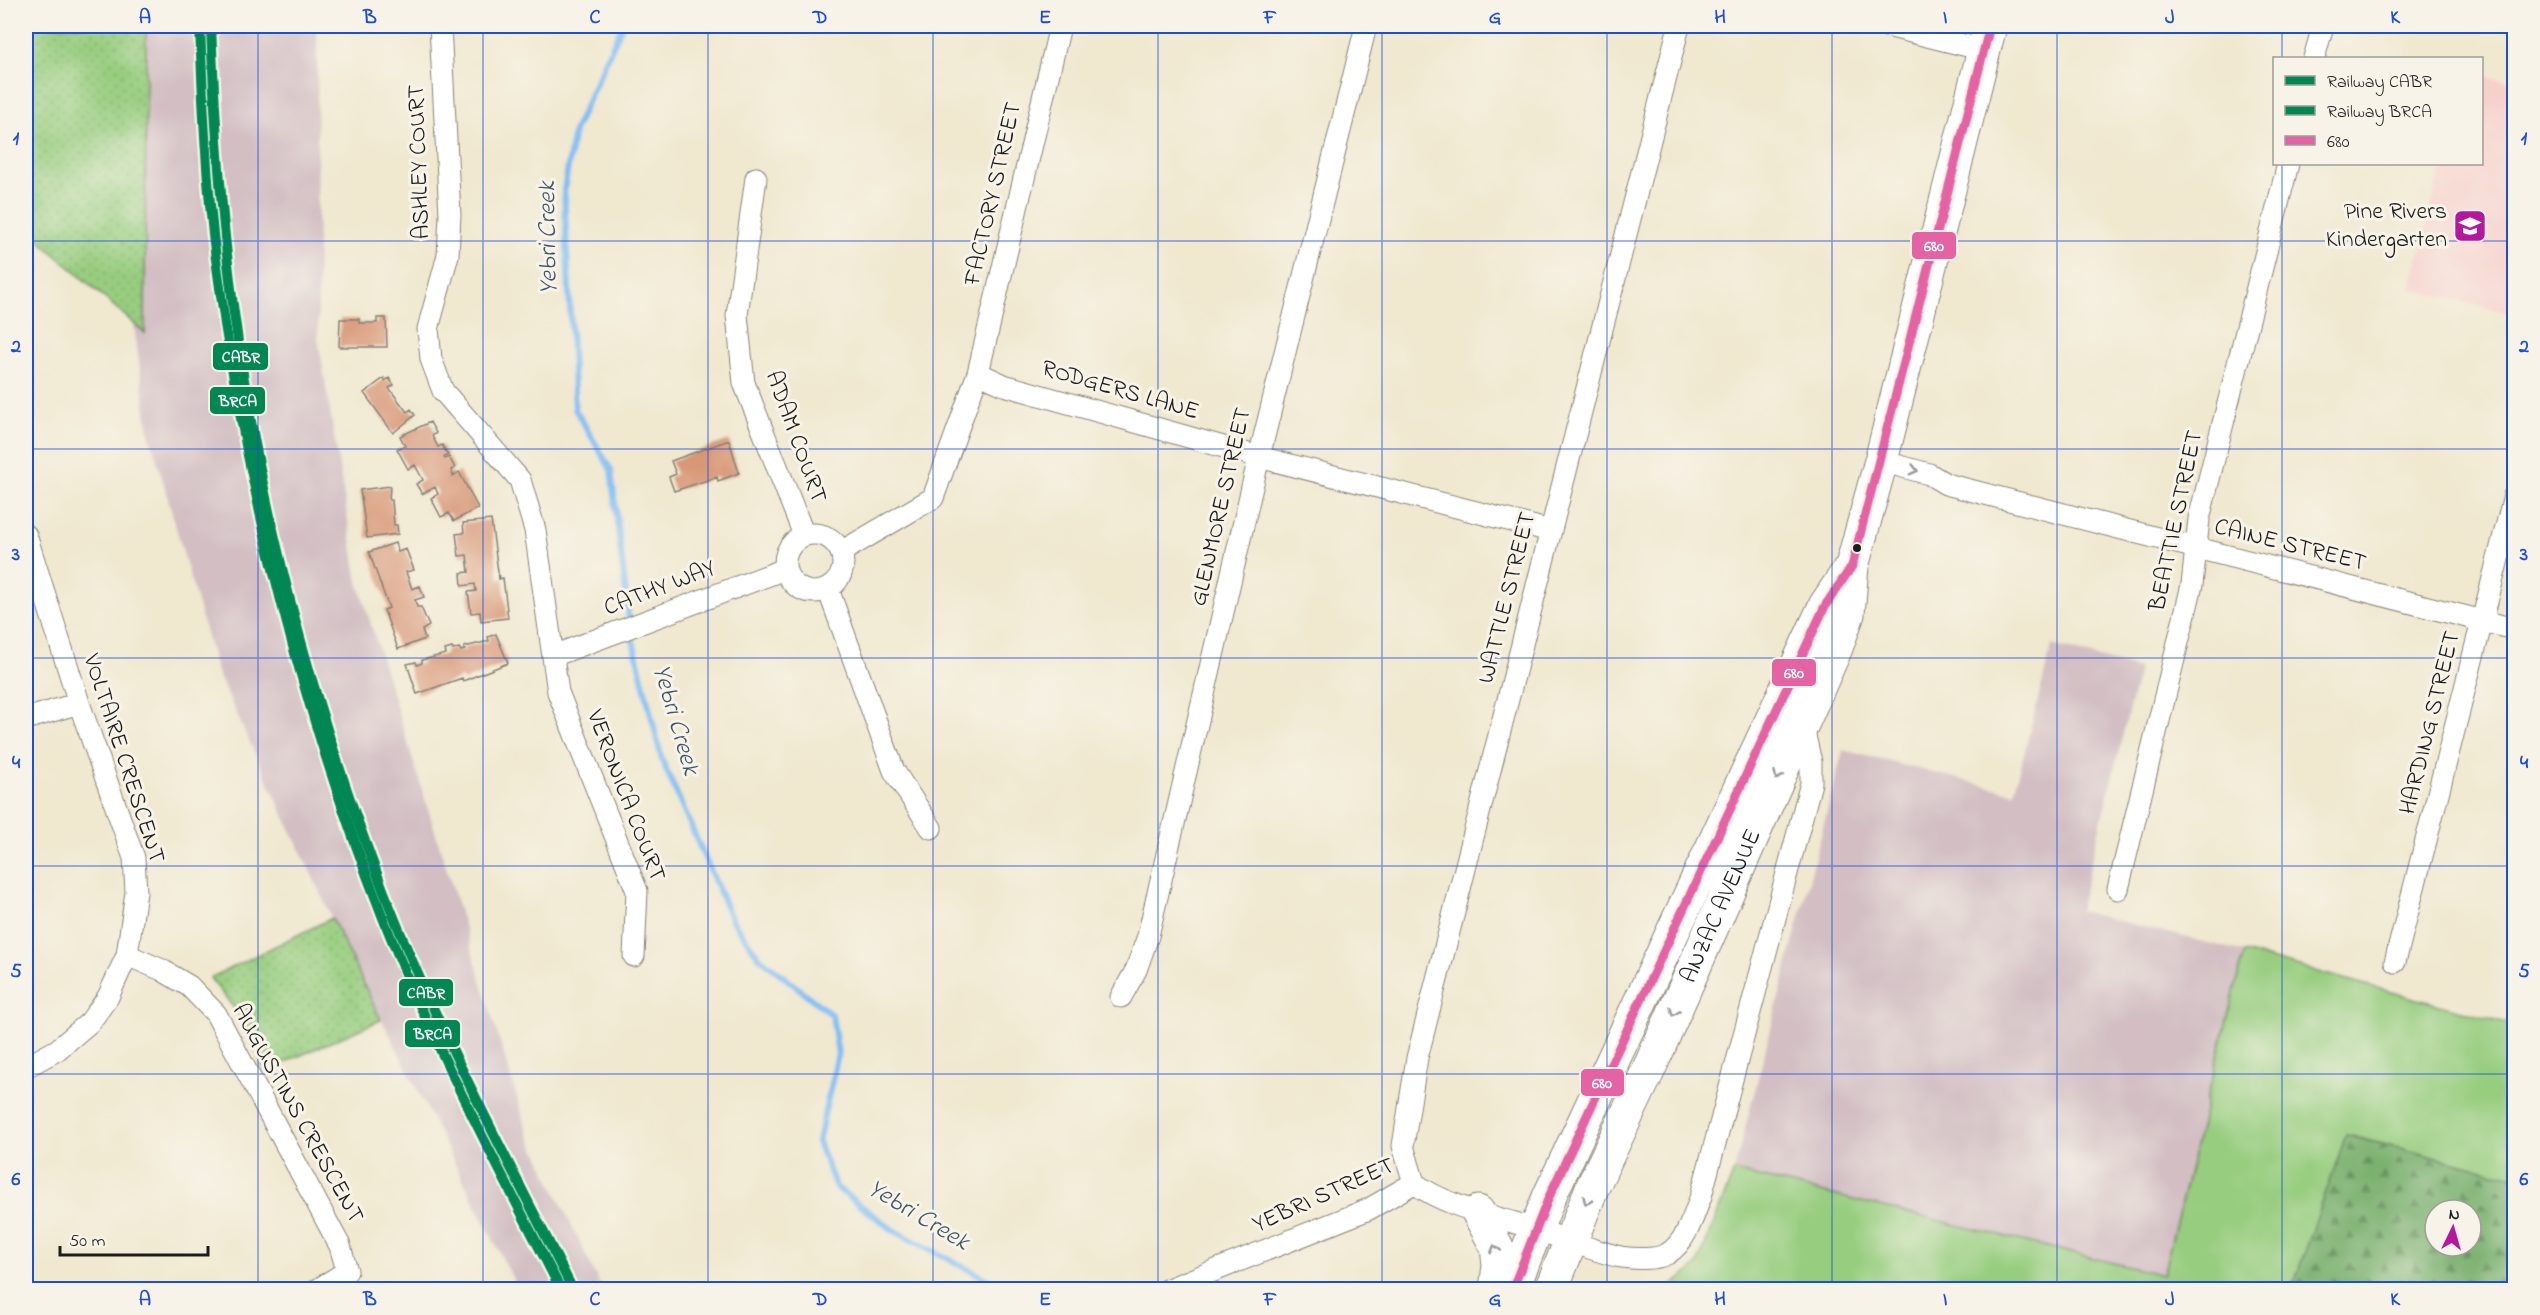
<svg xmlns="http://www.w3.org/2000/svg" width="2540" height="1315" viewBox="0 0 2540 1315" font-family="'Indie Flower',sans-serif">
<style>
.built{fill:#f7d0cc}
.industrial{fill:#d2bec3}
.green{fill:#97cd7f;stroke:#5a744e;stroke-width:1.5}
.forest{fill:url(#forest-firs);stroke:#4a6645;stroke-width:1.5;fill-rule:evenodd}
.park{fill:url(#park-dots);stroke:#5a744e;stroke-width:1.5}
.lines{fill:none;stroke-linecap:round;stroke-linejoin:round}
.stream{stroke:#81bef4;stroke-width:6}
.building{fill:#d89776}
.minor-casing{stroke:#868276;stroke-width:23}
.trunk-casing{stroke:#868276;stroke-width:35}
.minor{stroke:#fff;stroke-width:21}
.trunk{stroke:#fff;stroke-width:33}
.bus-1-casing{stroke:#f7f3e8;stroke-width:14}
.bus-1{stroke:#e463a4;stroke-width:9}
.rail-1-casing{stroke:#f7f3e8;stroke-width:15}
.rail-2-casing{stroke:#f7f3e8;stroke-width:15}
.rail-1{stroke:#008752;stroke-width:10}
.rail-2{stroke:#008752;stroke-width:10}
.oneway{stroke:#999}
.grid{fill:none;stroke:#1d4ed8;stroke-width:1.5;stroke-opacity:0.55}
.bus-dot{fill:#1c1c1c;stroke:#f7f3e8;stroke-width:2}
.labels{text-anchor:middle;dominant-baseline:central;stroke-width:6;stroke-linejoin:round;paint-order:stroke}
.street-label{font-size:24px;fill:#1c1c1c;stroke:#f7f3e8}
.poi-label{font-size:24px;fill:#1c1c1c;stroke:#f7f3e8;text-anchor:end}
.water-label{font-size:26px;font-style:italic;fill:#3f5568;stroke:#f7f3e8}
.line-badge{stroke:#f7f3e8;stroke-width:2}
.badge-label{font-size:16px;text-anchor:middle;font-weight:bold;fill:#fff}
.neatline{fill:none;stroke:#1d4ed8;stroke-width:2}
.grid-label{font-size:20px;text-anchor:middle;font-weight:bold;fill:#1d4ed8}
</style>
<defs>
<pattern id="forest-firs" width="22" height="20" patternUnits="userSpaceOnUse" patternTransform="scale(1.5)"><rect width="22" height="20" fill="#79b06e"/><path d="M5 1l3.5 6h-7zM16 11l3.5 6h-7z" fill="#628e5a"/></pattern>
<pattern id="park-dots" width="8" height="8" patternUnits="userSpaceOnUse" patternTransform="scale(1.5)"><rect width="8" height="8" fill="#97cd7f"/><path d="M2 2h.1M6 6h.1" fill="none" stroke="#82af6d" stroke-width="1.8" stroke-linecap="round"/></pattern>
</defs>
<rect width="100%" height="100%" fill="#f7f3e8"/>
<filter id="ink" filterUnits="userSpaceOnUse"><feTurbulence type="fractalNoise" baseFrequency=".0167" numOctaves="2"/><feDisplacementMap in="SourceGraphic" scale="12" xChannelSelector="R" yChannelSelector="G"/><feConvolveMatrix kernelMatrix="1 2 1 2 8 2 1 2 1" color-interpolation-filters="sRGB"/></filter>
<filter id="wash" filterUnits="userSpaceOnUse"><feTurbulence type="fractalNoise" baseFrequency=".008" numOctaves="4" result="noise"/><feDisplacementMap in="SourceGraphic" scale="24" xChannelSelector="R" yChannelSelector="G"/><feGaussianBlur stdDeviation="1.35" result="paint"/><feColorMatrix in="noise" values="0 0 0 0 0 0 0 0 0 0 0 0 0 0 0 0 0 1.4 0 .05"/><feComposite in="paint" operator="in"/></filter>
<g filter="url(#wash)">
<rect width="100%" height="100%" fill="#f0e8cf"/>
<path class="built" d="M2482,75L2514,83V314L2411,289L2442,164H2482Z"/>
<path class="industrial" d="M139,26H317L318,338L358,582L529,1136L602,1289H518L346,948L217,672L149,432L131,305Z
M2052,645L2139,669L2079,911L2244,952L2163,1275L1734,1171L1843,750L2014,793Z"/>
<path class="green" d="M2244,952L2514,1025V1177L2347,1135L2292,1289L1666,1290L1697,1266L1734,1171L2163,1275Z"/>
<path class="forest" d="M2346,1135L2514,1177V1289H2292ZM2435,1210H2471V1246H2435Z"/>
<path class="park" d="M26,26H146L145,333L26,229Z
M332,918L381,1020L265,1071L238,1013L210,978Z"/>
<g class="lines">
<path class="stream" d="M622,26L574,131L564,190L575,409L611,470L630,628L662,760L732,920L759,957L832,1015L838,1054L818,1142L836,1187L893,1230L1008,1290"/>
</g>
<g id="blocks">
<path class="building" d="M377,318H386L387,347H339L340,319H359V323H377Z
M384,378L385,381L389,378L394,385L389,388L407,412L411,409L415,415L393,433L364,393Z
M430,422L436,433L432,436L438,447L442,445L448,455L444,457L445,459L449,457L455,468L451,470L453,476L459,472L478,508L454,521L449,513L441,517L431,498L438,494L435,487L422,494L416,484L423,480L415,465L408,469L397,449L405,446L400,436Z
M729,440L739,473L718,481L717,477L674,491L669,477L676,474L671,461Z
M390,486L389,500H392L394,525H397L398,534L367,538L360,490Z
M491,520L499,579L503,578L508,618L481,621L480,612L471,613L468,592L476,591L475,584L462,586L461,573L469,572L467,555L459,556L456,534L464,533L463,523Z
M395,543L398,552L406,549L414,570L406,572L412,589L420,586L424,597L415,600L417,607H421L429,626L422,630L425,639L398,649L384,610L389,608L369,552Z
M496,634L508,663L463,681L462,678L417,694L407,664L416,662L417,665L422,663V660L446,654L445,650L452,648L453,650L459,648L461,651L465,650L464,647L489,641L488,637Z"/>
</g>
</g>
<g filter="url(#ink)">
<use href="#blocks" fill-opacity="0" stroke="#868276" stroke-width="1.5"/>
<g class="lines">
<defs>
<path id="minor" d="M440,26L450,215L448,255L428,329L431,359L443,391L520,480L535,530L558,692L637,891L634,956
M1887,26L1984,50
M2314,58L2323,26
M756,178L737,315L744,383L804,535
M978,373L1004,385L1259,457L1551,531
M1881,461L1929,474L1946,484L2514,629
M785 563a29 29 0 1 1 58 0a29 29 0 1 1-58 0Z
M26,535L79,703L134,858L136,892L127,955L108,997L90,1022L57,1050L26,1067
M841,552L933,498L978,373L1060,26
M828,589L894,771L931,828
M553,656L785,569
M26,719L79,703
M2118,889L2192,585L2199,519L2288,164
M127,955L162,970L189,986L216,1014L340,1246L347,1271L317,1290
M2395,962L2514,496
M1121,997L1136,970L1148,936L1259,457L1366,26
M1414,1183L1403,1146L1417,1058L1679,26
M1414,1183C1450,1209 1497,1216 1538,1230C1566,1239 1593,1251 1621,1257C1633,1259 1656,1260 1667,1254C1686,1243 1694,1215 1701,1196L1811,783V762L1802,723
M1166,1290L1369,1209L1414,1183"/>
<g id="trunk">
<path d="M1478,1212L1497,1247L1499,1265L1496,1290"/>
<path d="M1512,1290L1549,1197L1825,606L1849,570"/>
<path id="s1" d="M1551,1290L1592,1188L1649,1069L1836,648L1848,614L1852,566L1881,461L1990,26"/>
</g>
</defs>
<use href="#minor" class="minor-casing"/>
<use href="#trunk" class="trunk-casing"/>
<use href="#minor" class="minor"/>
<use href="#trunk" class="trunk"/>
<defs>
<path id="bus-1" d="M1512,1290L1549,1197L1825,606L1852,566L1990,26"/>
</defs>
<use href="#bus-1" class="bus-1-casing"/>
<use href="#bus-1" class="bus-1"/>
<defs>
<path id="rail-1" d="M211,26C214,99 218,173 226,246C249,466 304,685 384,892C437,1029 507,1159 573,1290"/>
<path id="rail-2" d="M200,26C203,104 206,182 216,259C245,487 301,709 385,923C435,1049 499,1169 561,1290"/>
</defs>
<use href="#rail-1" class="rail-1-casing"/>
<use href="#rail-2" class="rail-2-casing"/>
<use href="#rail-1" class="rail-1"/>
<use href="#rail-2" class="rail-2"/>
</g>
<defs><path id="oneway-chevron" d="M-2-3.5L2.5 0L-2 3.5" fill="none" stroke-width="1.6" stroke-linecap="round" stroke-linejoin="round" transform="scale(1.5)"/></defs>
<g class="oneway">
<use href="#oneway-chevron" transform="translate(1914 470) rotate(15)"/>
<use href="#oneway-chevron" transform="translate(1778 776) rotate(114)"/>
<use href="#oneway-chevron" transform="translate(1674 1012) rotate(113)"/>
<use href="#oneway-chevron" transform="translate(1587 1201) rotate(114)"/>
<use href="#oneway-chevron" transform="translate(1495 1249) rotate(-106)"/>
</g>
</g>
<path class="grid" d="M258,26V1290M483,26V1290M708,26V1290M933,26V1290M1158,26V1290M1382,26V1290M1607,26V1290M1832,26V1290M2057,26V1290M2282,26V58M2282,164V1290M26,241H2514M26,449H2514M26,658H2514M26,866H2514M26,1074H2514"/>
<defs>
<symbol id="school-square" viewBox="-11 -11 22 22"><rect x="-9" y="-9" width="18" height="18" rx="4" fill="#b5179e" stroke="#f7f3e8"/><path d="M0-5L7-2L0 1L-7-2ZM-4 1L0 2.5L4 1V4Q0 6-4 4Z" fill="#fff"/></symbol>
</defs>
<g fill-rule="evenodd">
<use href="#school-square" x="2451" y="207" width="38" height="38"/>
</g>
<circle class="bus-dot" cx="1857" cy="548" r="5"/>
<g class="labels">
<g class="street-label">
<text transform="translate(420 162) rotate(-92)">ASHLEY COURT</text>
<text transform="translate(994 194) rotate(-77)">FACTORY STREET</text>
<text transform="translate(1120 391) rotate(16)">RODGERS LANE</text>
<text transform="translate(795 437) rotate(70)">ADAM COURT</text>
<text transform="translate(1222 507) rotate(-77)">GLENMORE STREET</text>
<text transform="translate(2177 521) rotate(-78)">BEATTIE STREET</text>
<text transform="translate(2290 546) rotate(14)">CAINE STREET</text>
<text transform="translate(660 589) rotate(-21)">CATHY WAY</text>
<text transform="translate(1508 598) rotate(-76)">WATTLE STREET</text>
<text transform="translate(2431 723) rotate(-76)">HARDING STREET</text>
<text transform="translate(123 759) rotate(72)">VOLTAIRE CRESCENT</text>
<text transform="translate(625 796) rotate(69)">VERONICA COURT</text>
<text stroke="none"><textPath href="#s1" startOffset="420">ANZAC AVENUE</textPath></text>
<text transform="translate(297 1114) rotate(61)">AUGUSTINS CRESCENT</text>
<text transform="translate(1324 1196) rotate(-24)">YEBRI STREET</text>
</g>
<g class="poi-label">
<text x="2447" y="212">Pine Rivers<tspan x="2447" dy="28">Kindergarten</tspan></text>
</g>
<g class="water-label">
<text transform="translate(549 238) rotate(-91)">Yebri Creek</text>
<text transform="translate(675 720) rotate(74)">Yebri Creek</text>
<text transform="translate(918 1216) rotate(31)">Yebri Creek</text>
</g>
</g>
<g class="line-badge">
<rect x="1911" y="231" width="46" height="29" rx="6" fill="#e463a4"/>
<rect x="212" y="342" width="57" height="29" rx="6" fill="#008752"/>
<rect x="209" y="386" width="57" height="29" rx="6" fill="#008752"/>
<rect x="1771" y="658" width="46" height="29" rx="6" fill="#e463a4"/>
<rect x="398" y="978" width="56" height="29" rx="6" fill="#008752"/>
<rect x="404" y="1019" width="57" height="29" rx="6" fill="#008752"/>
<rect x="1580" y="1068" width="45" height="29" rx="6" fill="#e463a4"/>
</g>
<g class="badge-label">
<text x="1934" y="251">680</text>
<text x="241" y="362">CABR</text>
<text x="238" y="406">BRCA</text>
<text x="1794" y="678">680</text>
<text x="426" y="998">CABR</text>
<text x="433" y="1039">BRCA</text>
<text x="1602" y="1088">680</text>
</g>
<rect width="2540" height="1315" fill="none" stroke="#f7f3e8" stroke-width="66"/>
<rect x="2273" y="57" width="210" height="108" fill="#f7f3e8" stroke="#9f9d96" stroke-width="1.5"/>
<rect x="2285" y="76" width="30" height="9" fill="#008752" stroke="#9f9d96" stroke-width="1.5"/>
<text x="2327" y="87" font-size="18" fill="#1c1c1c">Railway CABR</text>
<rect x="2285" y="106" width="30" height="9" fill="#008752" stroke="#9f9d96" stroke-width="1.5"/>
<text x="2327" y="117" font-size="18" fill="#1c1c1c">Railway BRCA</text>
<rect x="2285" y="136" width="30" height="9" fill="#e463a4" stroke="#9f9d96" stroke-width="1.5"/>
<text x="2327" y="147" font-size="18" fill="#1c1c1c">680</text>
<g transform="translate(2453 1228) rotate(5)"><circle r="28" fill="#f7f3e8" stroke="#9f9d96" stroke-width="1.5"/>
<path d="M0-4.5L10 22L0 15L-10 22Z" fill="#b5179e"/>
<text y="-9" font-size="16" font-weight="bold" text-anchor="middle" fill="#1c1c1c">N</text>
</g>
<path d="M60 1246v9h148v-9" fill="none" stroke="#1c1c1c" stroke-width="3"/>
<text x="69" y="1246" font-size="18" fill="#1c1c1c" stroke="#f7f3e8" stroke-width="4.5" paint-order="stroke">50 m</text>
<rect x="33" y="33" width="2474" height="1249" class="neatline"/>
<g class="grid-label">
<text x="145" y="23">A</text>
<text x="370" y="23">B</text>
<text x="595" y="23">C</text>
<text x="820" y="23">D</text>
<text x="1045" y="23">E</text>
<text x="1270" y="23">F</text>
<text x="1495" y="23">G</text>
<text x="1720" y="23">H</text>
<text x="1945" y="23">I</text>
<text x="2170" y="23">J</text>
<text x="2395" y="23">K</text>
<text x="16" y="144">1</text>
<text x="2524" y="144">1</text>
<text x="16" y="352">2</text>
<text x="2524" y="352">2</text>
<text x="16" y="560">3</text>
<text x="2524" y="560">3</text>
<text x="16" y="768">4</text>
<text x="2524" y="768">4</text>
<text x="16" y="977">5</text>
<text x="2524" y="977">5</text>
<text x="16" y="1185">6</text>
<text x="2524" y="1185">6</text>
<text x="145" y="1305">A</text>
<text x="370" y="1305">B</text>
<text x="595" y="1305">C</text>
<text x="820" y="1305">D</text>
<text x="1045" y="1305">E</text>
<text x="1270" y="1305">F</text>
<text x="1495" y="1305">G</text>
<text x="1720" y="1305">H</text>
<text x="1945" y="1305">I</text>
<text x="2170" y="1305">J</text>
<text x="2395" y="1305">K</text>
</g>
</svg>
